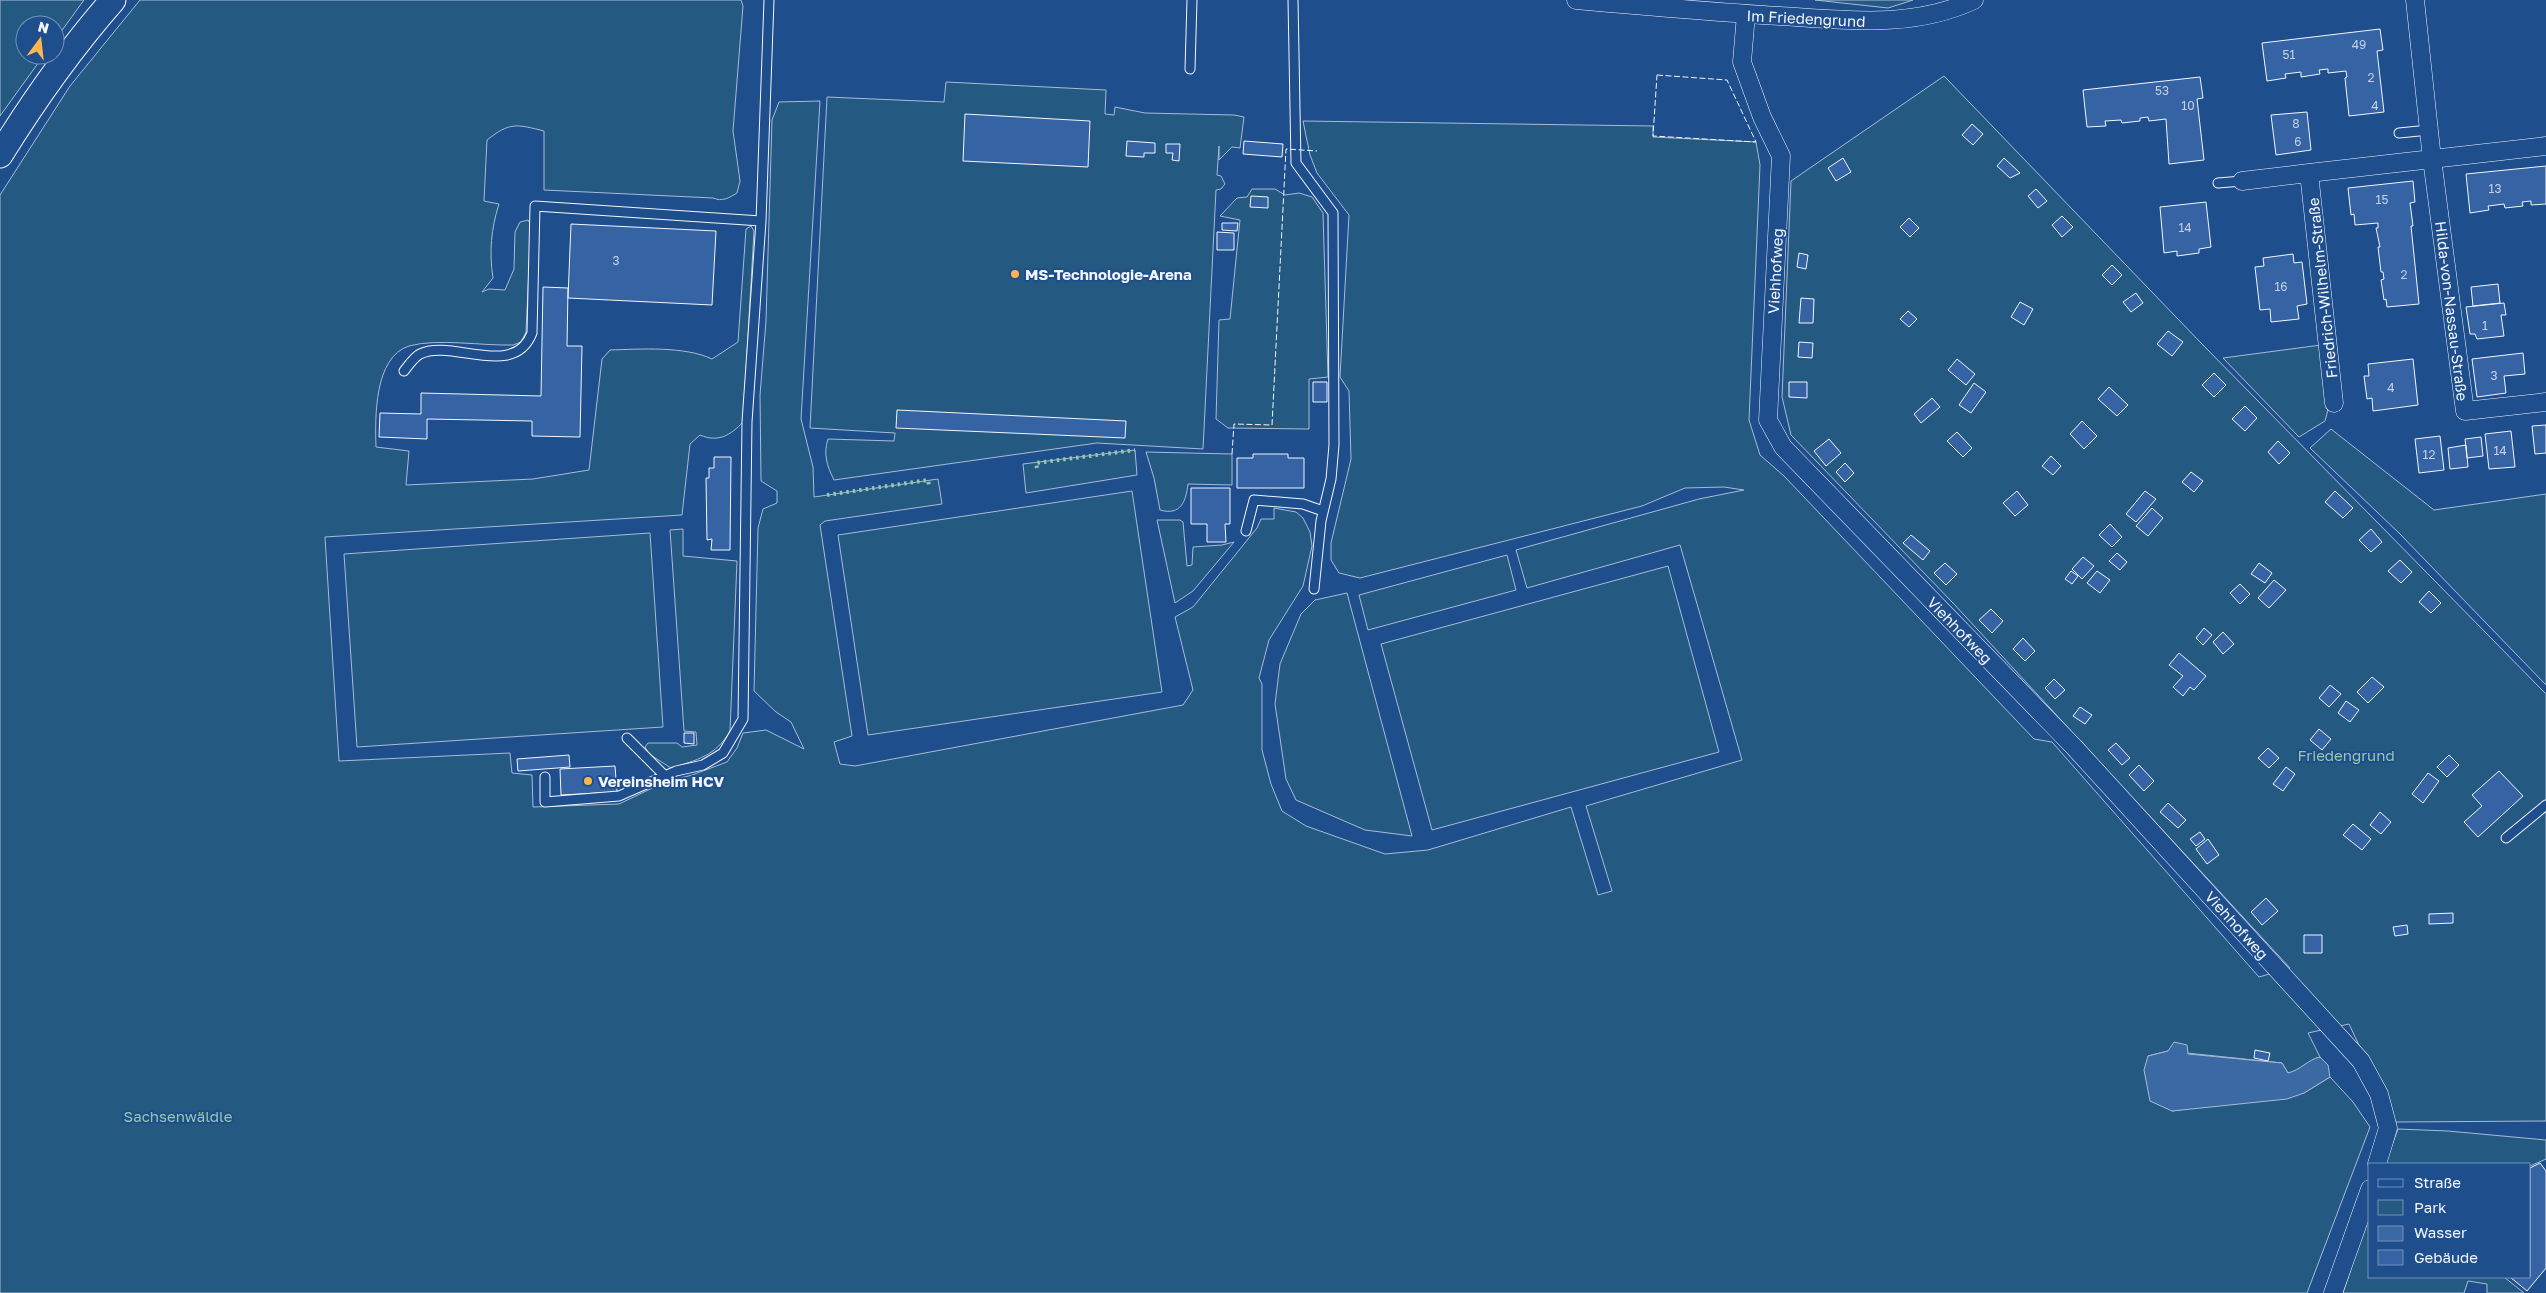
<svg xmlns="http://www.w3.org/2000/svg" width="2546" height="1293" viewBox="0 0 2546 1293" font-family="'Golos Text',sans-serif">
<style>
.green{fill:#245a82;stroke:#a8bbd7}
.water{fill:#3b69a3;stroke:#a8bbd7}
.building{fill:#3563a3;stroke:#f2f6ff}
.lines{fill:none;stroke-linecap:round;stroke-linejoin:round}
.service-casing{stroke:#f2f6ff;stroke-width:11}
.minor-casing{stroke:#f2f6ff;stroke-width:19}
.secondary-casing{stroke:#f2f6ff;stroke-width:27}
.service{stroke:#1f4e8c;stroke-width:9}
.minor{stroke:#1f4e8c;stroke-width:18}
.secondary{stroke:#1f4e8c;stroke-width:25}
.hedge{stroke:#97c8a6;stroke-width:4;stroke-dasharray:2.5 4;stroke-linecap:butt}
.fence{stroke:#f2f6ff;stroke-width:1;stroke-dasharray:6 2.5;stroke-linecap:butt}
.poi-dot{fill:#ffb74d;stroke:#1f4e8c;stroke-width:2}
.labels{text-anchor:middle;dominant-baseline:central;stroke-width:4;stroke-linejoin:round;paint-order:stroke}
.number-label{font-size:12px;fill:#c3d1e8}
.street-label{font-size:15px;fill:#f2f6ff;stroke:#1f4e8c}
.poi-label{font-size:15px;font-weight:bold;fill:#f2f6ff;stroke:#1f4e8c;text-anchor:start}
.park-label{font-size:15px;fill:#97c8a6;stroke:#1f4e8c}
</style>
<rect width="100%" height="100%" fill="#1f4e8c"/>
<path class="green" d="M0,0H84L55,40V25H25V55H44L0,116Z
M140,0H741L743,6L733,131L740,181L737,193C729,198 722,202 713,198L544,190V131C516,124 510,122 487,140L484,201L499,204C491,229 489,252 493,278L482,292L489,289L505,290L514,269L515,232L520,222L528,220L531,225L526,332L521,342L513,345C483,346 437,338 409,346C374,357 375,418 376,447L409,451L406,485L533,479L589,470L602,359L610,350C640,349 685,346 712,359L738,342L746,229L751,226L754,231L743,422C731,435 718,443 700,435L690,444L682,515L325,537L339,761L510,753L512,773L532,775L533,807L619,804L665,782L692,775L727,762L737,748L743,733L766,730L804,749L791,722L776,712L754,691L758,528L763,509L777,503V491L761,481L760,395L766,321L772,120L779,102L820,101L801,419L813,467L814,497L938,479L942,504L825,521L820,525L852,736L834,742L840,764L855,766L1183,705L1193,690L1175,617L1193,607L1257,528L1261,519H1274V508L1296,512L1303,518L1310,532L1312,546L1303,586L1269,640L1259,678L1262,684V750L1271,784L1282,811L1306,826L1385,854L1428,850L1571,807L1598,895L1612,891L1586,806L1742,760L1680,545L1527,588L1516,550L1699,499L1744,490L1724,487L1685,488L1642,506L1360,578L1339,573L1331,560V543L1351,459L1349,391L1340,377L1349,215L1317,173L1310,155L1303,121L1653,126V137L1756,142L1760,165L1749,420L1760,455L1784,476L2034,739L2052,742L2259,977L2290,968L1953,603L1791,435L1782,397L1791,181L1944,76L2202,344L2546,694V1121L2395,1122L2349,1024L2308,1033L2320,1057C2307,1061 2301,1070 2288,1073L2282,1063L2168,1051L2148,1056L2172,1111L2304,1093L2330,1077L2353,1102L2370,1127L2307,1293H0V195L70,86Z
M1815,0H1913L1888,8Z
M946,82L1106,90L1105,114L1114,115L1115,107L1145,113L1234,115L1244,117L1240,148L1232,147L1219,160V146L1217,175L1221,176L1225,184L1221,189L1216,190L1203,449L1097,443L834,480C827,466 823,454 828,439L894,441L895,433L810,428L827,97L944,102Z
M1252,189H1275L1285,195L1299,193L1312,197L1323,213L1328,377L1309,379V429L1228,428L1216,419L1219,320L1230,319L1240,220L1220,216L1237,198L1247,197Z
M2321,345L2331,399L2325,421L2299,437L2223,358Z
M2331,429L2434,510L2546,494V685L2399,533L2310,448Z
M1135,450L1137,475L1026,493L1023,464Z
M1146,452L1232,454V485L1188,484C1186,501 1181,516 1160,510L1154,478Z
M1132,491L1162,692L868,735L838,535Z
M1157,520H1180L1183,522L1187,566L1192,565L1193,547L1222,545L1234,542L1193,591L1175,603Z
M683,529V556L737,561L730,731C716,756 697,760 671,768L649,754L645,747L648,743H677L682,747L697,745L696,732L684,731L670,530Z
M650,533L663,727L357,747L344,554Z
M1507,555L1516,590L1368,630L1359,595Z
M1668,566L1719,752L1432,830L1381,644Z
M1347,593L1412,836L1365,830L1296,800L1286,779L1275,704L1280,664L1301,614L1315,600Z
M2398,1129L2448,1131L2546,1140V1159L2530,1166L2385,1164Z
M2370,1211V1277H2504L2524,1293H2487V1284L2468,1281L2464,1293H2343Z"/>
<path class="water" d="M2174,1042L2187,1045L2188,1054L2282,1063L2288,1073C2301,1070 2307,1060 2320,1057L2328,1065L2330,1077L2304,1093L2287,1099L2172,1111L2150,1101L2144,1070L2148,1056L2168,1051Z"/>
<path class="building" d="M2380,29L2383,50L2377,51L2384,112L2349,116L2345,78L2347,77L2346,71L2328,73V69L2319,70L2320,74L2301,77V72L2285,74L2286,78L2267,81L2262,43Z
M2200,77L2203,98L2197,99L2204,160L2169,164L2166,119L2149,121L2148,117L2140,118V121L2122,123L2121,120L2105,121L2106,126L2087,127L2083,90Z
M2307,112L2311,150L2276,155L2271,115Z
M965,114L1090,121L1088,167L963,161Z
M1972,124L1983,134L1973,145L1962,135Z
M1127,141L1155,143V153H1144V157L1126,156Z
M1244,141L1283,144L1282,157L1243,154Z
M1166,144H1180L1179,161L1172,160L1173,153H1166Z
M1843,158L1851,172L1836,181L1828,168Z
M2004,158L2020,173L2010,178L1997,166Z
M2546,166V204L2531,205V201L2522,202L2523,206L2505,208L2504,204L2488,206L2489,210L2470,213L2466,174Z
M2413,181L2415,202L2410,203L2413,226H2411L2419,304L2387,307L2386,299L2384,300L2381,280L2384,279L2383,272H2381L2378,247H2380L2376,228H2378V223L2355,225L2354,214L2351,215L2348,188Z
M2036,189L2047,201L2038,208L2028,196Z
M1251,196L1268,197V208L1250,207Z
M2206,202L2211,247L2199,249V253L2177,256V251L2164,253L2160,207Z
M2062,216L2073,227L2062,237L2052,225Z
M1909,218L1919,228L1910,237L1900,227Z
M1222,223H1238L1237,231L1222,230Z
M571,224L716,231L712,305L568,298Z
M1217,232L1234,233V250H1217Z
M1799,253L1808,255L1806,269L1797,267Z
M2293,254L2294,263L2302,262L2307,304L2297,306L2299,319L2271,322L2270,309L2260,310L2255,267L2264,266L2263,258Z
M2112,265L2122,275L2112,285L2102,275Z
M2498,284L2500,303L2473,306L2471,287Z
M543,287L568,288L567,346H582L580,437L532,436V421L427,419V439L379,437L380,413L421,414V393L541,396Z
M2136,293L2143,303L2131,312L2123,302Z
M1801,298L1814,299L1813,323H1799Z
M2020,302L2033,309L2024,325L2011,317Z
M2504,303L2506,315H2501L2504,336L2477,339L2475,334H2470L2466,307Z
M1908,311L1917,319L1909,327L1900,319Z
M2168,331L2183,342L2172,356L2157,344Z
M1799,342L1813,343L1812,358L1798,357Z
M2523,353L2525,374L2504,376L2506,393L2477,397L2472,359Z
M1957,359L1975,374L1966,385L1948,370Z
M2413,359L2418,405L2373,411L2372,398L2367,399L2364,376H2369L2368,364Z
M2214,373L2226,385L2214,397L2202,385Z
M1313,382H1327V402H1313Z
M1789,382H1807V398L1789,397Z
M1974,383L1986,392L1971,413L1959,405Z
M2109,387L2128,405L2117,416L2098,399Z
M1932,398L1940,407L1921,423L1914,414Z
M2245,406L2257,418L2245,431L2232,419Z
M897,410L1126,421L1125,438L896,428Z
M2082,421L2097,436L2084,449L2070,434Z
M2546,425V453L2535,454L2532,426Z
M2511,431L2515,467L2489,469L2485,434Z
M1957,432L1972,448L1963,457L1947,441Z
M2440,436L2444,470L2419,473L2415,439Z
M2481,437L2483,456L2467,458L2465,439Z
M1829,439L1841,453L1826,466L1814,451Z
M2278,441L2290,453L2279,464L2268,452Z
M2466,445L2468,467L2450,469L2448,448Z
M1253,454H1288V458H1304V488H1237V458H1253Z
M2051,456L2061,466L2053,475L2042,466Z
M714,457H731L730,550H711L712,539L707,540L706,478H709V468H714Z
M1845,463L1854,473L1845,482L1836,472Z
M2191,472L2203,481L2194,492L2182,482Z
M1191,488H1230V524H1225L1226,542H1207V524H1191Z
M2017,491L2028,505L2015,516L2003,503Z
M2145,491L2156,499L2136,522L2126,514Z
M2335,491L2353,508L2343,518L2325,502Z
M2152,508L2163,518L2148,536L2136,526Z
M2110,524L2122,537L2112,547L2099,535Z
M2371,529L2382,542L2371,552L2359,540Z
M1911,535L1930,551L1923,560L1903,543Z
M2117,553L2127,562L2120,570L2109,561Z
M2083,557L2094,566L2082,579L2072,569Z
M2400,560L2412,572L2401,583L2388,571Z
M1945,563L1957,574L1946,585L1934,573Z
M2259,563L2272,573L2265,583L2251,574Z
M2071,571L2078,576L2072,584L2065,579Z
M2097,571L2110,580L2100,593L2087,583Z
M2274,580L2286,590L2269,608L2258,598Z
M2240,584L2250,594L2240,604L2230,593Z
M2429,591L2441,603L2431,613L2419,602Z
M1991,609L2003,621L1992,633L1979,620Z
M2204,628L2212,635L2203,645L2196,638Z
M2223,632L2234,644L2223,654L2213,642Z
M2023,638L2035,651L2025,661L2013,649Z
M2179,653L2206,676L2194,690L2190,687L2183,696L2173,687L2183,676L2169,665Z
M2372,677L2384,687L2368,703L2357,692Z
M2054,679L2065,690L2055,699L2045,688Z
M2330,685L2341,694L2329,707L2319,698Z
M2346,701L2359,710L2350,722L2338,713Z
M2080,707L2092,715L2085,724L2073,716Z
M2319,729L2331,739L2322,750L2310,740Z
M684,733H694V744L684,743Z
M2116,743L2130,758L2122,765L2108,750Z
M2268,748L2279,758L2269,768L2258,758Z
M569,755L570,767L518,771L517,759Z
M2449,755L2459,765L2447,777L2437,767Z
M2139,765L2154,781L2144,791L2129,775Z
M615,766L617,792L561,795L560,769Z
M2286,767L2295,774L2283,791L2273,784Z
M2499,771L2523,796L2478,837L2464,822L2482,806L2472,795Z
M2428,773L2439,781L2423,803L2412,794Z
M2168,803L2186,820L2178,828L2160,812Z
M2380,812L2391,822L2381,834L2370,825Z
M2353,824L2371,839L2362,850L2343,835Z
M2200,832L2205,839L2196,846L2190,839Z
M2208,839L2219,855L2207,864L2196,849Z
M2266,898L2278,911L2262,925L2251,912Z
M2453,913V923L2429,924V914Z
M2407,925L2408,934L2395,936L2393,927Z
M2304,935H2322V953H2304Z
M2255,1050L2270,1053L2268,1061L2254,1058Z
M2540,1163L2546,1171V1268L2527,1291L2510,1277H2530V1168Z"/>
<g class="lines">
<defs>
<path id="service" d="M1293,0L1296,163L1333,213L1334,445L1331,479L1321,521L1314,589
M1190,69L1192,0
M2399,133L2429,130
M2218,183L2242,181
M404,371C408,366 414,357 420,354C451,338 514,380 532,333L535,206L761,221L769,0
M1246,531L1254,500L1303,504L1323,511
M627,738L665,776
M545,777V802L619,796L676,771L703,765L723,753L743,719L747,422L761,221
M2506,838L2546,805"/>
<path id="minor" d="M1576,0C1644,6 1712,12 1780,16C1846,20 1912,29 1974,0
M2415,0L2432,159L2546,146
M1746,14L1742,62L1762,117L1781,156L1768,420L1783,447L2074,747L2361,1061L2379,1094L2388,1128L2377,1164
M2242,181L2309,173
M2334,403L2309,173L2432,159L2465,411L2546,402
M2333,1293L2370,1189"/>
<path id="secondary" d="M0,155C34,100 70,49 113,0"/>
</defs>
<use href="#service" class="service-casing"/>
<use href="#minor" class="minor-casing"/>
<use href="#secondary" class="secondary-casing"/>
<use href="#service" class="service"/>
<use href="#minor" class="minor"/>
<use href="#secondary" class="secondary"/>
<path class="hedge" d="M1037,468L1036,463L1135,450
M827,495L928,480L929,485"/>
<path class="fence" d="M1657,75L1727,80L1756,142L1653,136Z
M1232,454L1234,424L1272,425L1286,149L1317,151"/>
</g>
<g class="poi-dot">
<circle cx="1015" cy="274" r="5"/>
<circle cx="588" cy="781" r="5"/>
</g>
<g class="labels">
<g class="number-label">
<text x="2359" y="44">49</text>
<text x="2289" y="54">51</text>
<text x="2371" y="77">2</text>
<text x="2162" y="90">53</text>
<text x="2188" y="105">10</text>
<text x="2375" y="105">4</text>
<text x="2296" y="123">8</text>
<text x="2298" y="141">6</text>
<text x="2495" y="188">13</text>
<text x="2382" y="199">15</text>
<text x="2185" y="227">14</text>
<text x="616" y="260">3</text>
<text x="2404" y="274">2</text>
<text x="2281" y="286">16</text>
<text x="2485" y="325">1</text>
<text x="2494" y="375">3</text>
<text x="2391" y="387">4</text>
<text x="2500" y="450">14</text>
<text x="2429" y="454">12</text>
</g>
<g class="street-label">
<text transform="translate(1806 18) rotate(3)">Im Friedengrund</text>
<text transform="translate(1775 271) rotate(-87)">Viehhofweg</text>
<text transform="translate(2322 288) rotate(-96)">Friedrich-Wilhelm-Straße</text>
<text transform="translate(2452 311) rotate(83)">Hilda-von-Nassau-Straße</text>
<text transform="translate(1960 630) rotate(46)">Viehhofweg</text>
<text transform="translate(2237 925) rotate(48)">Viehhofweg</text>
</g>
<g class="poi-label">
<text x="1025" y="274">MS-Technologie-Arena</text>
<text x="598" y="781">Vereinsheim HCV</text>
</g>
<g class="park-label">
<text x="2346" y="755">Friedengrund</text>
<text x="178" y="1116">Sachsenwäldle</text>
</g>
</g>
<rect x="2368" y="1163" width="162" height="115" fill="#1f4e8c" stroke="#7391ba"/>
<rect x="2378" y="1179" width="25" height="8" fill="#1f4e8c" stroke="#7391ba"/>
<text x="2414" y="1188" font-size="15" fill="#f2f6ff">Straße</text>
<rect x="2378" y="1200" width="25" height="15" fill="#245a82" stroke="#7391ba"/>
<text x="2414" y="1213" font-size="15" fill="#f2f6ff">Park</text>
<rect x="2378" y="1226" width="25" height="15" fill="#3b69a3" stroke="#7391ba"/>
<text x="2414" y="1238" font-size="15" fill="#f2f6ff">Wasser</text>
<rect x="2378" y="1250" width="25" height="15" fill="#3563a3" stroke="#7391ba"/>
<text x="2414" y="1263" font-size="15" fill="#f2f6ff">Gebäude</text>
<g transform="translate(40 40) rotate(15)"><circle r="24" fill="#1f4e8c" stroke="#7391ba"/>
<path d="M0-4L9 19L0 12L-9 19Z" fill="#ffb74d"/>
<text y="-8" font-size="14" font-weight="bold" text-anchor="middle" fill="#f2f6ff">N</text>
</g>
</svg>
